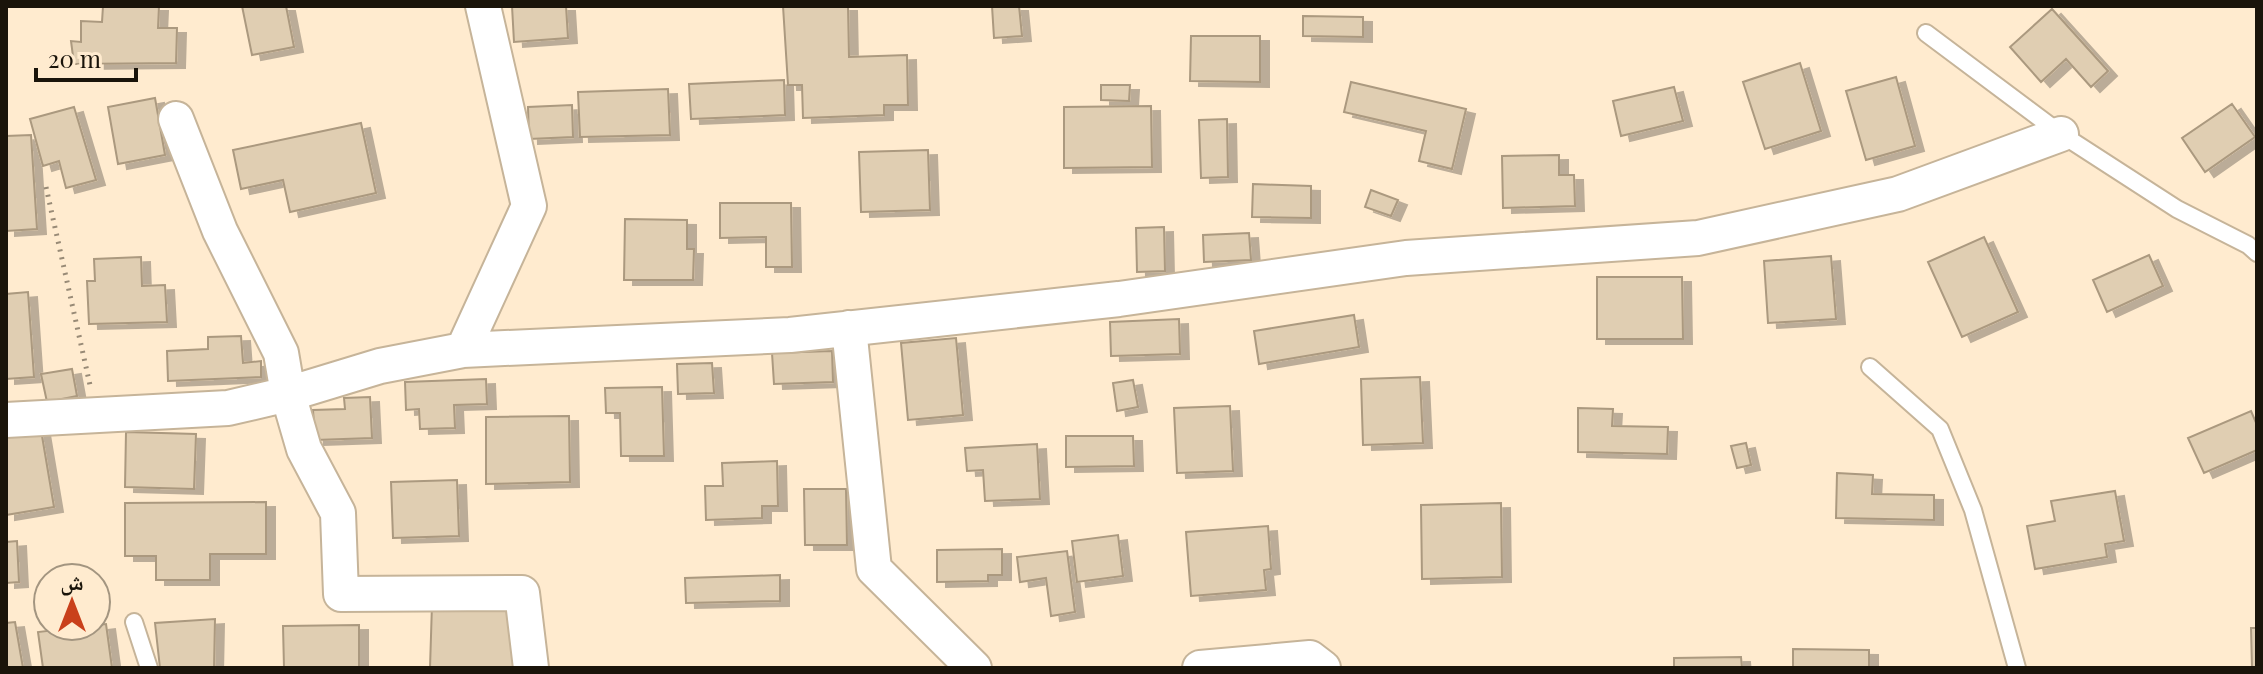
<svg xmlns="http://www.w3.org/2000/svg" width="2263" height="674" viewBox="0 0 2263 674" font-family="'Playfair Display','Noto Naskh Arabic',serif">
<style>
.building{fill:#e0ceb2;stroke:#ab997f;stroke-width:2;filter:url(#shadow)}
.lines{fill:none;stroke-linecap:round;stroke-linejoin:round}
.service-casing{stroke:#c6b499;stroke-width:20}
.minor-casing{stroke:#c6b499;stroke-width:38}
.path{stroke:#988a76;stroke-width:5;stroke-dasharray:2 6;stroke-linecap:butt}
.service{stroke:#fff;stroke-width:16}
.minor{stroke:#fff;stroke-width:34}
</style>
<defs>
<filter id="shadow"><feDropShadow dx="9" dy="5" stdDeviation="0" flood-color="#0004"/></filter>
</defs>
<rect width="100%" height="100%" fill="#ffebcf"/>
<path class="building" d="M103,6H159L158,28H177L176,63L74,64L71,41L81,42V21L102,22Z
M242,6H286L294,47L252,55Z
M512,6H566L568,38L514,42Z
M783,6H848L849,57L907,55L908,105H884V115L803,118L802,85H788Z
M992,6H1019L1022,36L994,38Z
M2052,9L2108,71L2091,87L2066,59L2041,82L2010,47Z
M1303,16L1363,17V37L1303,36Z
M1191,36H1260V82L1190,81Z
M1800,63L1821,131L1765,149L1743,82Z
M1896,77L1915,146L1866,160L1846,91Z
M784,80L785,115L691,119L689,84Z
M1351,82L1466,109L1452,169L1419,161L1426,131L1344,112Z
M1101,85H1130L1129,101L1101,100Z
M1674,87L1683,121L1621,136L1613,101Z
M668,89L670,135L580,137L578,92Z
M155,98L165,155L118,164L108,107Z
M2232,104L2255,137L2205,172L2182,138Z
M572,105L573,137L529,139L528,107Z
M1151,106L1152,167L1064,168V107Z
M74,107L96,180L66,188L59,161L43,166L30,119Z
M1227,119L1228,177L1201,178L1199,120Z
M361,123L376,193L290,212L283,180L241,189L233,150Z
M31,135L37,229L6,231V136Z
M928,150L930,210L861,212L859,152Z
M1559,155V175H1574L1575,206L1503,208L1502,156Z
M1253,184L1311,186V218L1252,217Z
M1371,190L1398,200L1391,216L1365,207Z
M720,203H791L792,267H766V237L720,238Z
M625,219L687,220V249H694L693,280H624Z
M1164,227L1165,271L1137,272L1136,228Z
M1249,233L1251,260L1204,262L1203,235Z
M1984,237L2018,312L1962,337L1928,262Z
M2149,255L2163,286L2107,312L2093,280Z
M1831,256L1836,319L1768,323L1764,261Z
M141,257L142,286L165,285L167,322L89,324L87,281H95L94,259Z
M1597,277H1682L1683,339H1597Z
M28,292L34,377L6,379V294Z
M1354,315L1359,347L1259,364L1254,331Z
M1179,319L1180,354L1111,356L1110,322Z
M241,336L243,363L261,361V377L168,381L167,351L208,349V337Z
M956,338L963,415L908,420L901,343Z
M832,351L833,382L774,384L772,353Z
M712,363L714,393L678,394L677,364Z
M72,369L77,396L47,402L41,374Z
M1420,377L1423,443L1363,445L1361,379Z
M486,379L487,404L454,405L455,428L420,429L419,409L406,410L405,382Z
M1133,380L1138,407L1117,411L1113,383Z
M662,387L664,456H621L620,413H606L605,388Z
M370,397L372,438L315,440L313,410L345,409L344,398Z
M1230,406L1233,471L1177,473L1174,408Z
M1578,408L1613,409L1612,426L1668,427L1667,454L1578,452Z
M2251,411L2257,425V450L2204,473L2188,438Z
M569,416L570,482L486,484V417Z
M41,430L54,507L6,515V435Z
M126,432L196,434L194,489L125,487Z
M1066,436H1133L1134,466L1066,467Z
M1746,443L1751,465L1737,468L1731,446Z
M1037,444L1040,499L985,501L983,470L967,471L965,448Z
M777,461L778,506H762V518L706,520L705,486H723L722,463Z
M1837,473L1873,475L1872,494L1934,495V520L1836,518Z
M457,480L459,536L393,538L391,482Z
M804,489H846L847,545H805Z
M2115,491L2124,541L2105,544L2107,557L2035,569L2027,526L2055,521L2051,501Z
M266,502V554H210V580H156V556H125V503Z
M1501,503L1502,577L1422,579L1421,505Z
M1268,526L1271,569L1264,570L1266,590L1191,596L1186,532Z
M1118,535L1123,576L1077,582L1072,541Z
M17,541L19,582L6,583V542Z
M1002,549V575H988V581L937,582V550Z
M1067,551L1075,612L1051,616L1046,578L1020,582L1017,557Z
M780,575V601L686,603L685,578Z
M432,604L518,606L516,668H430Z
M215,619L214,668H160L155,623Z
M15,622L23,668H6V623Z
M106,624L112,668H43L38,632Z
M359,625V668H284L283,626Z
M2251,628H2257V668H2252Z
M1793,649L1869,650V668H1793Z
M1741,657L1742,668H1674V658Z"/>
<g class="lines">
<defs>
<path id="service" d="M1926,33L2061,134L2177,209L2248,245L2257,253
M1870,367L1940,429L1973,510L2017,668
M134,622L149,668"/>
<path id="minor" d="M176,119L220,231L281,353L288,394L304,449L338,513L341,594L522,593L531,668
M849,328L874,569L974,668
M463,350L529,206L483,6
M6,420L228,408L288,394L380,366L463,350L790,335L1119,299L1406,258L1698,238L1898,194L2061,134
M1200,668L1310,658L1323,668"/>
</defs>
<use href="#service" class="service-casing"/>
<use href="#minor" class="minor-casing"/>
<path class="path" d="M46,187L90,385"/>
<use href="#service" class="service"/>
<use href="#minor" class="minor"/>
</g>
<rect width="2263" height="674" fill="none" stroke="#1a140a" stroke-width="16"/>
<g transform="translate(72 602)"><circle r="38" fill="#ffebcf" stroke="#a39580" stroke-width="2"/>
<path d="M0-6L14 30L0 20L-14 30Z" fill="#c9401b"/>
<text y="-12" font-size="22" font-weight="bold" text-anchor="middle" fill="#1a140a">ش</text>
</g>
<path d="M36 68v12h100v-12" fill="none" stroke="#1a140a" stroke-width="4"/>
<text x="48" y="68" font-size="24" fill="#1a140a" stroke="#ffebcf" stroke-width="6" paint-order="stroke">20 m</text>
</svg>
